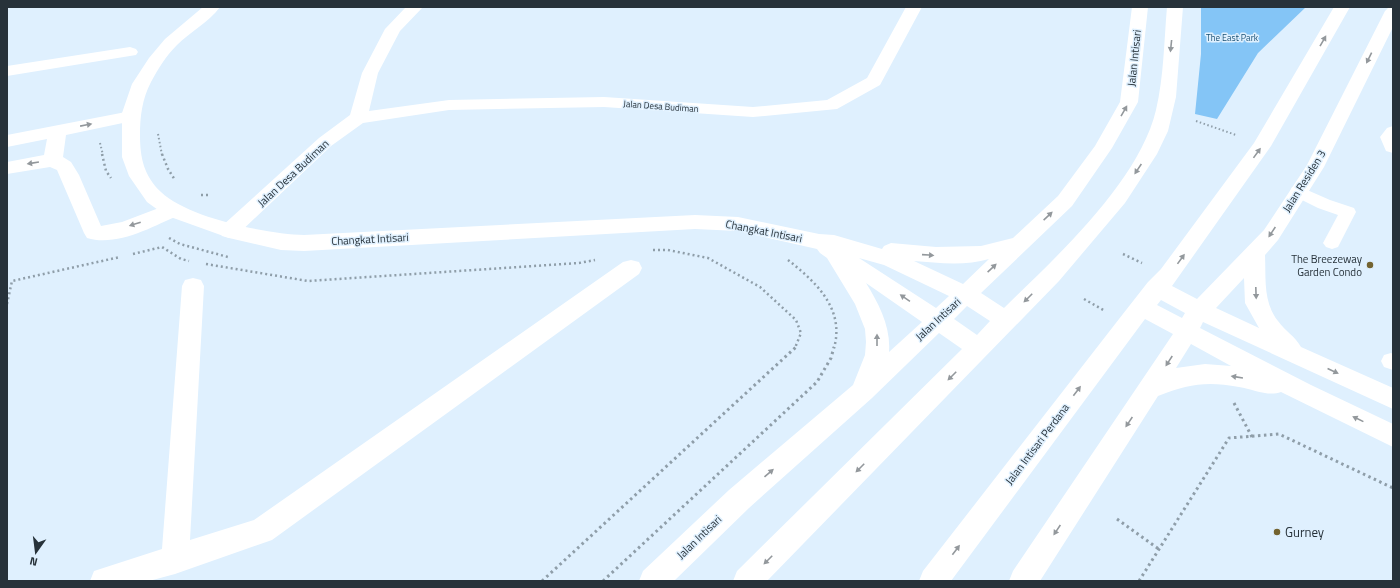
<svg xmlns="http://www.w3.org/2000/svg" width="1400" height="588" viewBox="0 0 1400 588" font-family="'Titillium Web',sans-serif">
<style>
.green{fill:#84c5f6}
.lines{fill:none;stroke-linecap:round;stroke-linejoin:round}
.path-far2{stroke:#8f9ea9;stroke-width:2;stroke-dasharray:1.5 2.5;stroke-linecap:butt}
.path-far1{stroke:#8f9ea9;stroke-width:2.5;stroke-dasharray:2 3;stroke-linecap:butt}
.path{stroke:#8f9ea9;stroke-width:3;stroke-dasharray:2.5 3.5;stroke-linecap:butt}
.service{fill:#fff;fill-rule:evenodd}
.minor{fill:#fff;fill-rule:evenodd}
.tertiary{fill:#fff;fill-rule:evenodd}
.oneway{fill:#93989c}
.poi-dot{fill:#736330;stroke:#dff0fe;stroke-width:1.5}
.labels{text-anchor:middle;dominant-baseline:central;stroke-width:3;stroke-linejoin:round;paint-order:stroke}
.far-park-label{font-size:9px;fill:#174e72;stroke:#dff0fe}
.far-street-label{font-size:9px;fill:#27323a;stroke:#dff0fe}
.street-label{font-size:11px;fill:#27323a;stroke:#dff0fe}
.poi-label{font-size:11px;fill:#27323a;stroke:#dff0fe;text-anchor:end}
.near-poi-label{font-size:13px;fill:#27323a;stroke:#dff0fe;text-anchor:start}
</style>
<rect width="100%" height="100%" fill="#dff0fe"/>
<path class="green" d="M1201,7H1306L1258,53L1217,119L1195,114L1201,54Z"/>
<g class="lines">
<path class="path-far2" d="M1196,121L1236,135
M158,134L162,155
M100,143L103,155"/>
<path class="path-far1" d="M102,154L106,171L111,178
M162,154L168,169L175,180
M201,195H208
M169,238L180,244L228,257
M653,250H668L708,258L760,287L796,320L801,333L795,348
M133,254L162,247L181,259L189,261
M1123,254L1142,263
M788,260C816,282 845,309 834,348
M206,264L308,281L579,263L595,260
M1084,299L1105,311
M7,304L12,281L120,257"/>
<path class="path" d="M1234,403L1252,437
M1117,519L1160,550
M542,581L796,347
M603,581L817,382L831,358L834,347
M1139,581L1229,438L1279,434L1393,488"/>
<path class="service" d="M1298,186L1330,200L1354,208L1356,212L1338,247L1332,249L1326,247L1323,243L1338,215L1318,208L1292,195L1290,191L1292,187Z
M1391,353L1393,354V370L1384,367L1381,361L1384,355Z"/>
<path class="minor" d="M406,7H423L400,31L378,73L369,111L449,100L604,97L753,107L827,100L867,78L906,7H922L880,85L837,109L753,117L604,107L449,110L363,123L331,146L236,236L229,238L222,236L219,231L222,226L319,138L350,115L362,73L385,29Z
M130,47L136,49L138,52L136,55L7,76V66Z
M131,111L137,112L140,116L137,120L66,135L63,157L71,162L79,175L101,226L122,222L172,203L179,205L182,210L179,215C152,227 117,247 87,238L84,233L57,170L50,167L7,174V162L44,155L47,139L7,147V135Z
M1393,126V153L1386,151L1380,137L1387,128Z
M631,260L639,262L642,268L639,274L272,540L175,574L149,581H90L94,571L162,549L182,286L185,280L193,278L201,280L204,286L190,540L254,520L623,262Z"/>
<path class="tertiary" d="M203,7H220C209,22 190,32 177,45C166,56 158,69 151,82C142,99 140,117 140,135C140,158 144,176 161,192C188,218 267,234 304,235L695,215L738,217L819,234L834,235L882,249L884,246L891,243L936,247L981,246L1013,238L1058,196L1095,146L1120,102L1132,7H1148L1138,102L1112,148L1072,206L981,293L1004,308C1056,257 1139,182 1156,110C1164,76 1164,41 1167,7H1183L1176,97L1168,131L1157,154L1125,203L1059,281L767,581H733L737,571L962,349L939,333L872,398L749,508L674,581H639L643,571L729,490L853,385L865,355L866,342L865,329L855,304L827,258L820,253L817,249L738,231L695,229L304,251L281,250L229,238L165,215L147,202L129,176L122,157V113L132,84L149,58L165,39ZM859,258L884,265L949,296L936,308ZM989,259L963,284L914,261C938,263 966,266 989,259ZM866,283L922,322L889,352C891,327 879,304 866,283ZM967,306L990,321L977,335L954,319Z
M1334,7H1350L1271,146L1172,286L1197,299L1264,230L1307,165L1385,11L1388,8L1393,7V27L1324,167L1278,240L1265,255C1266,279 1263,302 1278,321C1285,331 1295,336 1301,347L1393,388V409L1203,322L1200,328L1311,385L1393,424V447L1281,392C1268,397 1253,389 1239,387C1207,381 1188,384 1158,396L1040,581H1009L1013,571L1173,334L1145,319L951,581H919L923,571L1119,319L1148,282L1161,269L1254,143ZM1244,278L1245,303L1259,328L1216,308ZM1161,300L1185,313L1182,318L1157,305ZM1191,344L1231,366L1205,364L1176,368Z"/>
</g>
<defs><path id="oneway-solid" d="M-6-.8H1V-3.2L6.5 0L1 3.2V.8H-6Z"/></defs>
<g class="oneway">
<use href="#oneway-solid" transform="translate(1323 41) rotate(-60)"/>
<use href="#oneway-solid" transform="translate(1171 46) rotate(96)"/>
<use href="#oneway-solid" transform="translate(1369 58) rotate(116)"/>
<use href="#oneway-solid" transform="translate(1124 111) rotate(-60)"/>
<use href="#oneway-solid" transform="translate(86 125) rotate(-11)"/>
<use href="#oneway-solid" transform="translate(1257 153) rotate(-54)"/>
<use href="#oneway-solid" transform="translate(33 163) rotate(171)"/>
<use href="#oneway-solid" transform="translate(1138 169) rotate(124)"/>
<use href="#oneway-solid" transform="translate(1048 216) rotate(-43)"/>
<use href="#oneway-solid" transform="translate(135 224) rotate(162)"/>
<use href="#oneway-solid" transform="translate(1272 232) rotate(124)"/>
<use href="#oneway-solid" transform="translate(928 255) rotate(4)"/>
<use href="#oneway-solid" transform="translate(1181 259) rotate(-54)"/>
<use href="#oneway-solid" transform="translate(992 268) rotate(-43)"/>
<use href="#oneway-solid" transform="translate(1256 293) rotate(88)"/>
<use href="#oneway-solid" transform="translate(905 298) rotate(-146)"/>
<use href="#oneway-solid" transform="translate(1028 298) rotate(135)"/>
<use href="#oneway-solid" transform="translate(877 340) rotate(-90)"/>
<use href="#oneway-solid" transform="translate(1169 361) rotate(123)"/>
<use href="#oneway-solid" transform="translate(1333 371) rotate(25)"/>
<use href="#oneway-solid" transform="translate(952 376) rotate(135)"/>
<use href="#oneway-solid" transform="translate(1237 377) rotate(-171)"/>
<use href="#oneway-solid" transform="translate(1077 391) rotate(-53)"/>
<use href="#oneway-solid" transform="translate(1358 419) rotate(-154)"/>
<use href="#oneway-solid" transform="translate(1129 422) rotate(124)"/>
<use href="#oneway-solid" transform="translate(860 468) rotate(135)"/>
<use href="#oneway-solid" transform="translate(769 473) rotate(-41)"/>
<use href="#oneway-solid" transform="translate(1057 530) rotate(124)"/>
<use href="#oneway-solid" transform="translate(956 550) rotate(-53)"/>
<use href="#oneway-solid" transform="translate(768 560) rotate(135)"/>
</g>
<g class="poi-dot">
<circle cx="1370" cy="265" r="4"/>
<circle cx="1277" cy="532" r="4"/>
</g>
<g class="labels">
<g class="far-park-label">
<text x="1232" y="37">The East Park</text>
</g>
<g class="far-street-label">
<text transform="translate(661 106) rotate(4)">Jalan Desa Budiman</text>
</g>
<g class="street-label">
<text transform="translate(1134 58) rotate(-84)">Jalan Intisari</text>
<text transform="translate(293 173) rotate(-43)">Jalan Desa Budiman</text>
<text transform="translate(1304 181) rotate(-58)">Jalan Residen 3</text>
<text transform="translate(764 231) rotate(11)">Changkat Intisari</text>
<text transform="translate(370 239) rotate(-3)">Changkat Intisari</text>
<text transform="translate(938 319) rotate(-43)">Jalan Intisari</text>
<text transform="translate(1037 444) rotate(-53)">Jalan Intisari Perdana</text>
<text transform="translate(699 537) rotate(-44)">Jalan Intisari</text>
</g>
<g class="poi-label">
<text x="1362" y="259">The Breezeway<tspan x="1362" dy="13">Garden Condo</tspan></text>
</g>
<g class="near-poi-label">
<text x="1285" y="532">Gurney</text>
</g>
</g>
<rect width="1400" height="588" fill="none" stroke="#27323a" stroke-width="16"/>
<g transform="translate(36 552) rotate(194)" stroke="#dff0fe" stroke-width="3" paint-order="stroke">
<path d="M0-3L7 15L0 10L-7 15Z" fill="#27323a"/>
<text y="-6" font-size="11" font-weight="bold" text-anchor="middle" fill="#27323a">N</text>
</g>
</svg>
